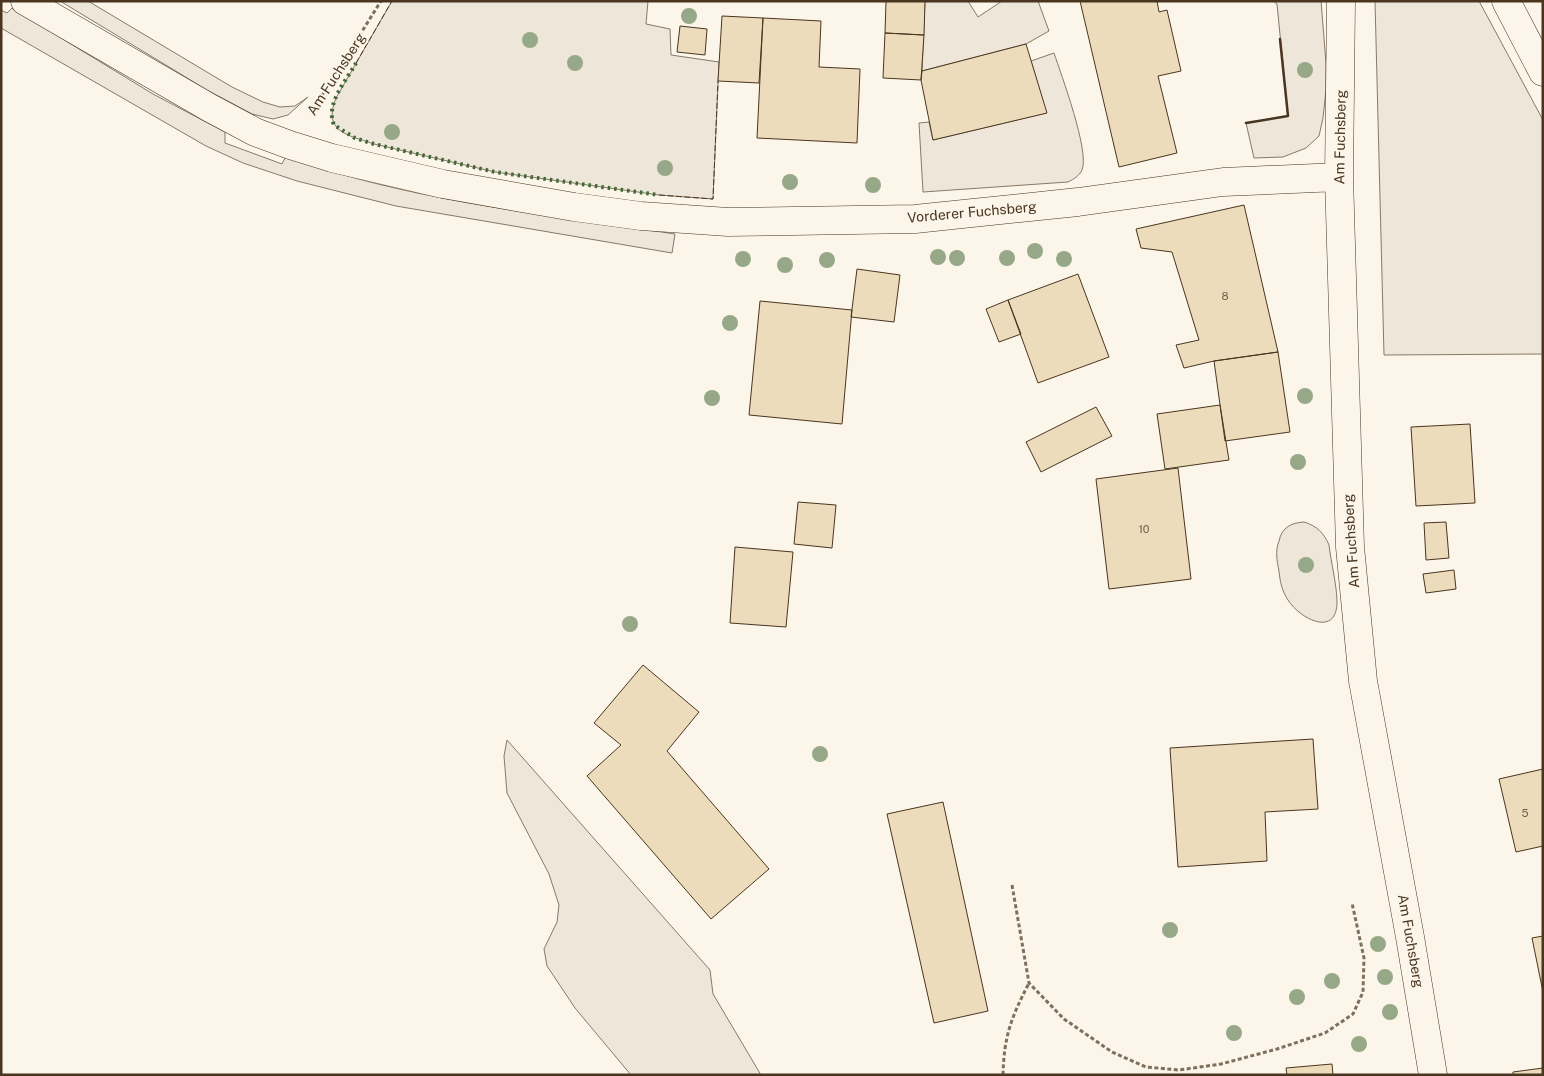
<svg xmlns="http://www.w3.org/2000/svg" width="1544" height="1076" viewBox="0 0 1544 1076" font-family="'Public Sans',sans-serif">
<style>
.green{fill:#ede6d9;stroke:#887966}
.building{fill:#ecdcbc;stroke:#4a3520}
.lines{fill:none;stroke-linecap:round;stroke-linejoin:round}
.street-casing{stroke:#4a3520;stroke-width:29}
.secondary-casing{stroke:#4a3520;stroke-width:29}
.path{stroke:#7f6f5c;stroke-width:3;stroke-dasharray:4 2.5;stroke-linecap:butt}
.street{stroke:#fbf6e9;stroke-width:28}
.secondary{stroke:#fbf6e9;stroke-width:28}
.hedge{stroke:#436837;stroke-width:4;stroke-dasharray:2.5 4;stroke-linecap:butt}
.fence{stroke:#4a3520;stroke-width:1;stroke-dasharray:6 2.5;stroke-linecap:butt}
.wall{stroke:#4a3520;stroke-width:2.5}
.tree{fill:#96a887}
.labels{text-anchor:middle;dominant-baseline:central;stroke-width:4;stroke-linejoin:round;paint-order:stroke}
.number-label{font-size:11px;fill:#725f47}
.street-label{font-size:14px;fill:#4a3520;stroke:#fbf6e9}
</style>
<rect width="100%" height="100%" fill="#fbf6e9"/>
<path class="green" d="M60,1H88L232,87L263,102L280,107L295,106L308,97L288,115L273,119L252,114L207,90Z
M392,1H648L646,24L670,29L671,55L719,62L713,199L659,195L495,172L374,144C348,135 322,132 336,98Z
M925,1H968L978,17L1002,1H1038L1049,31L1026,44L922,71Z
M1273,1H1321L1326,63V90L1323,118L1319,136L1306,148L1283,157L1254,158L1246,123L1288,116L1277,4Z
M1375,1H1479L1543,120V354L1384,355Z
M12,8L153,94L225,132V143L282,164L286,156C303,162 320,168 337,173C447,205 562,217 675,234L672,253L396,206L297,181L243,163L206,146L1,28V10L7,13Z
M1054,53C1061,74 1090,152 1082,170C1079,176 1074,179 1068,182L923,192L919,123L929,122L933,140L1046,113L1031,61Z
M1304,522C1317,526 1324,533 1329,545C1331,563 1337,585 1337,603C1336,638 1299,618 1288,600C1282,591 1280,582 1279,571C1277,561 1275,551 1279,541C1282,527 1291,523 1304,522Z
M507,740L710,970L713,994L761,1075H631L575,1008L547,966L544,949L557,922L559,905L549,874L507,793L504,756Z"/>
<path class="building" d="M886,1H925L924,35L885,33Z
M1080,1H1157L1159,12L1167,10L1181,71L1158,76L1177,153L1119,167Z
M722,16L763,18L759,83L718,81Z
M763,18L821,21L819,67L860,69L857,143L757,138Z
M680,26L707,29L705,55L677,52Z
M885,33L924,35L921,80L883,78Z
M1026,44L1047,113L933,140L921,80L922,71Z
M1244,205L1278,352L1214,361L1184,368L1176,345L1199,340L1172,252L1141,248L1136,229Z
M857,269L900,275L894,322L851,317Z
M1078,274L1109,357L1038,383L1008,300Z
M1008,300L1021,334L999,342L986,309Z
M760,301L852,310L842,424L749,415Z
M1278,352L1290,432L1225,441L1214,361Z
M1220,405L1229,460L1165,469L1157,414Z
M1096,407L1112,436L1041,472L1026,442Z
M1470,424L1475,503L1416,506L1411,427Z
M1178,468L1191,579L1109,589L1096,479Z
M798,502L836,505L832,548L794,544Z
M1446,522L1449,558L1426,560L1424,523Z
M735,547L793,552L786,627L730,623Z
M1454,570L1456,589L1426,593L1423,574Z
M643,665L699,712L667,751L769,869L711,919L587,776L621,745L594,723Z
M1313,739L1318,809L1265,812L1267,861L1178,867L1170,748Z
M1543,769V846L1516,852L1499,779Z
M943,802L988,1011L934,1023L887,814Z
M1543,936V992L1532,938Z
M1332,1064L1333,1075H1287L1286,1068Z
M1543,1068V1075H1513V1072Z"/>
<g class="lines">
<defs>
<path id="street" d="M25,1L210,108L255,132L290,145L332,158L443,184L574,207L641,216L728,222L915,219L1078,202L1223,182L1339,177
M1341,1L1339,177L1350,547L1363,681L1410,937L1433,1075"/>
<path id="secondary" d="M1506,1L1543,72"/>
</defs>
<use href="#street" class="street-casing"/>
<use href="#secondary" class="secondary-casing"/>
<path class="path" d="M311,113L381,1
M1012,885L1029,983L1064,1019L1112,1052L1146,1067L1179,1070L1221,1064L1277,1049L1325,1033L1353,1014L1363,992L1364,958L1352,903
M1003,1075C1004,1036 1011,1018 1029,983"/>
<use href="#street" class="street"/>
<use href="#secondary" class="secondary"/>
<path class="hedge" d="M356,63C346,81 325,104 334,125L355,138L374,144L495,172L659,195"/>
<path class="fence" d="M356,63L392,1
M659,195L713,199L718,81"/>
<path class="wall" d="M1246,123L1288,116L1280,39"/>
</g>
<g class="tree">
<circle cx="689" cy="16" r="8"/>
<circle cx="530" cy="40" r="8"/>
<circle cx="575" cy="63" r="8"/>
<circle cx="1305" cy="70" r="8"/>
<circle cx="392" cy="132" r="8"/>
<circle cx="665" cy="168" r="8"/>
<circle cx="790" cy="182" r="8"/>
<circle cx="873" cy="185" r="8"/>
<circle cx="1035" cy="251" r="8"/>
<circle cx="938" cy="257" r="8"/>
<circle cx="957" cy="258" r="8"/>
<circle cx="1007" cy="258" r="8"/>
<circle cx="743" cy="259" r="8"/>
<circle cx="1064" cy="259" r="8"/>
<circle cx="827" cy="260" r="8"/>
<circle cx="785" cy="265" r="8"/>
<circle cx="730" cy="323" r="8"/>
<circle cx="1305" cy="396" r="8"/>
<circle cx="712" cy="398" r="8"/>
<circle cx="1298" cy="462" r="8"/>
<circle cx="1306" cy="565" r="8"/>
<circle cx="630" cy="624" r="8"/>
<circle cx="820" cy="754" r="8"/>
<circle cx="1170" cy="930" r="8"/>
<circle cx="1378" cy="944" r="8"/>
<circle cx="1385" cy="977" r="8"/>
<circle cx="1332" cy="981" r="8"/>
<circle cx="1297" cy="997" r="8"/>
<circle cx="1390" cy="1012" r="8"/>
<circle cx="1234" cy="1033" r="8"/>
<circle cx="1359" cy="1044" r="8"/>
</g>
<g class="labels">
<g class="number-label">
<text x="1225" y="296">8</text>
<text x="1144" y="529">10</text>
<text x="1525" y="813">5</text>
</g>
<g class="street-label">
<text transform="translate(336 74) rotate(-57)">Am Fuchsberg</text>
<text transform="translate(1340 137) rotate(-89)">Am Fuchsberg</text>
<text transform="translate(972 212) rotate(-5)">Vorderer Fuchsberg</text>
<text transform="translate(1351 541) rotate(-94)">Am Fuchsberg</text>
<text transform="translate(1411 941) rotate(80)">Am Fuchsberg</text>
</g>
</g>
<rect width="1544" height="1076" fill="none" stroke="#4a3520" stroke-width="5"/>
</svg>
